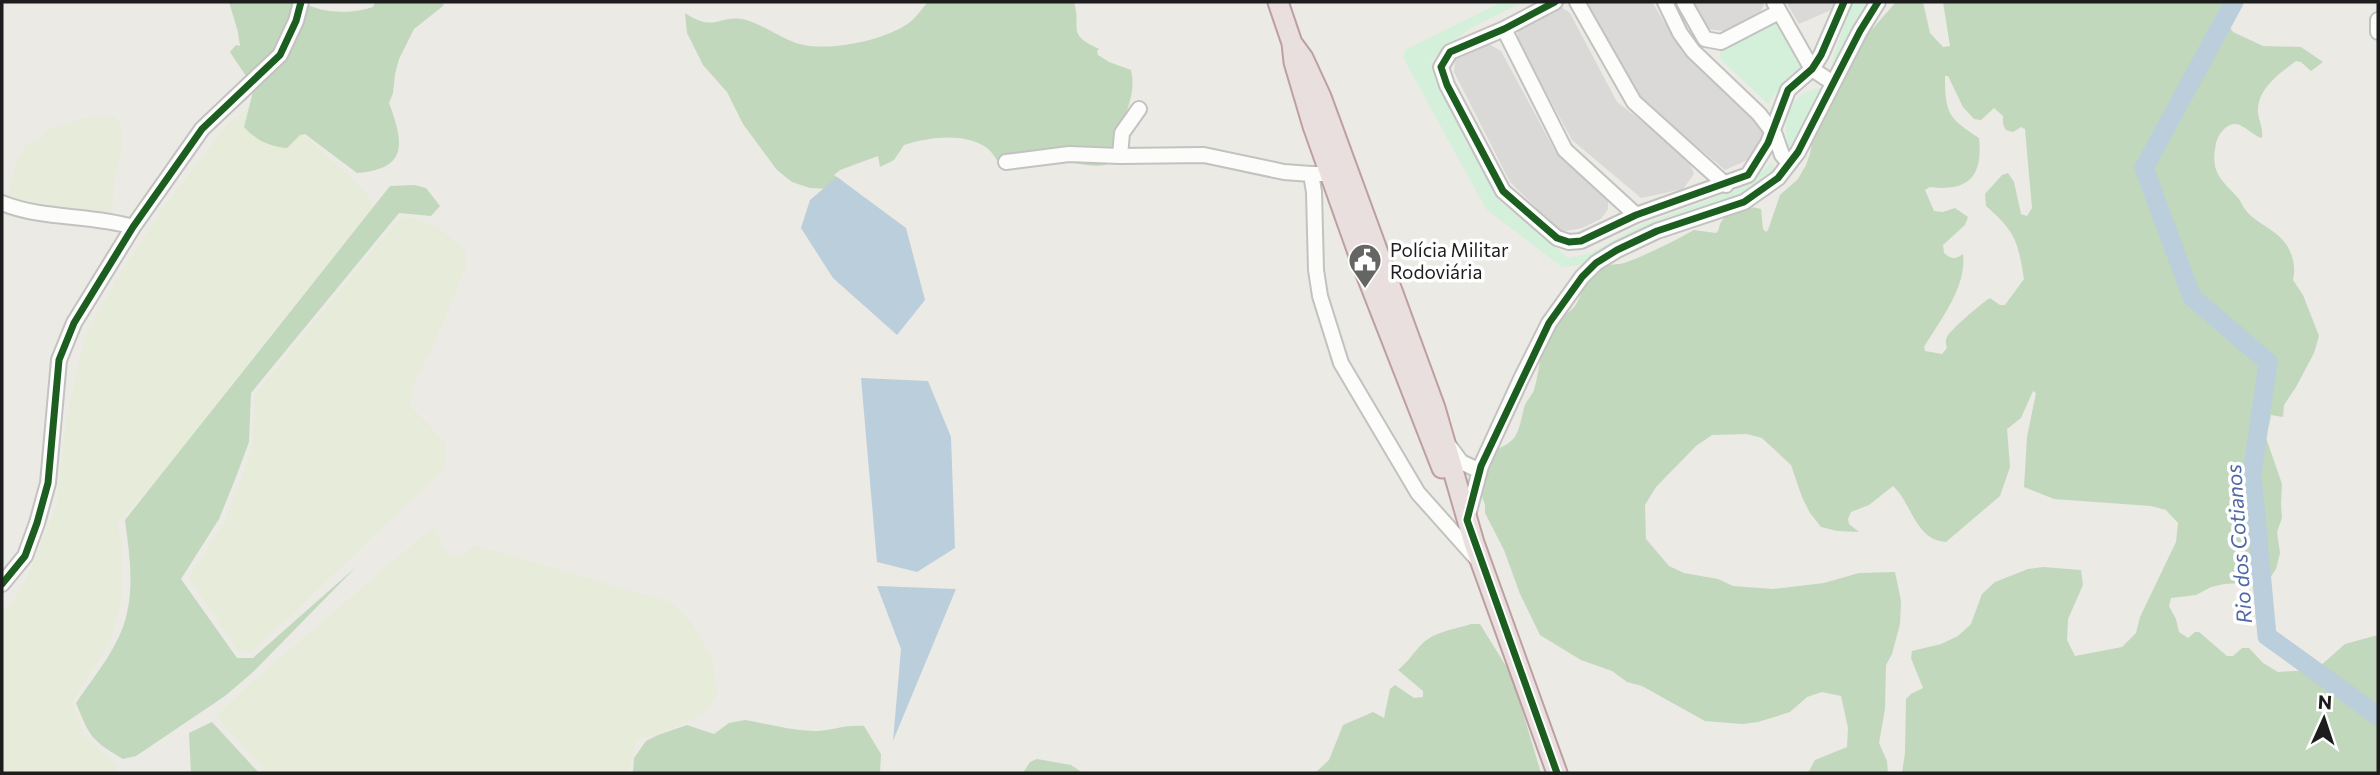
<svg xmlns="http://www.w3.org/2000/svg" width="2380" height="775" viewBox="0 0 2380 775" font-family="Commissioner,sans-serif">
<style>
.residential{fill:#dad9d7}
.farmland{fill:#e7ebd9}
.forest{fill:#c1d8bc;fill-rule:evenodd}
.park{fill:#d4f0da}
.water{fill:#bbcedc}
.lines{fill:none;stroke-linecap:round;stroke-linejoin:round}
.river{stroke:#bbcedc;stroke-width:19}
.minor-casing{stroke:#c2c2c0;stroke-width:18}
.highway-casing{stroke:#be9fa1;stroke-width:23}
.minor{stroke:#fcfcfb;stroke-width:14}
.highway{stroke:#e8dfde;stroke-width:19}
.cycleway-casing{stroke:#fff;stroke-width:11}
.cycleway{stroke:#1b5e20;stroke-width:7}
.labels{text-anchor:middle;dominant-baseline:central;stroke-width:7;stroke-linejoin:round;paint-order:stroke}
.poi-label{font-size:19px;fill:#1d1d1d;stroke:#fff;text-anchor:start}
.water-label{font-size:21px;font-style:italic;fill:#5068a5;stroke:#fff}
</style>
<rect width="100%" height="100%" fill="#ebeae5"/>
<path class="residential" d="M1588,2H1652L1684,54L1762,117L1763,136L1752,158L1725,170L1639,98L1591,15Z
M1693,2H1762L1764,5L1760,13L1724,31L1708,29Z
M1786,2H1840L1837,12L1831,10L1799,24Z
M1561,7L1570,13L1617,102L1688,157L1694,174L1683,189L1641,198L1572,140L1517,40L1518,30Z
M1489,44L1501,51L1554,149L1608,200V209L1601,219L1582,228L1561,232L1510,182L1454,72L1455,60Z"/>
<path class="farmland" d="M264,98L366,192L373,207L255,354L166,471L117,523L121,543V600L110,641L72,702L84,736L117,765L116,773H2V609L10,607L28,576L57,505L67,414L85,338L115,282L165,205L230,122Z
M113,116L120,121L122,149L113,186L112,217L49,211L8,199L15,165L25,146L40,139L47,130L87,117Z
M406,216L436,226L466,251V265L433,347L413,384L410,406L446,443L444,469L252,652H238L189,578L224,523L252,451L255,394L397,221Z
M433,527L448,556H463L474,545L670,602L692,623L712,661L718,692L705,713L664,732L637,739L628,773H268L216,717L242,691Z"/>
<path class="forest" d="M229,2H303C321,14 353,14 373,7L375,2H444L443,6L414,29L399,59L395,74L393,93L389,103C403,141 410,169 357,173L305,134L300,135L287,148C269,146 257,141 244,127L254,88L230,52L236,45L240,46L238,32Z
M928,2H1074C1082,29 1065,33 1099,49L1097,51L1098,55L1109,62L1131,70C1139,103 1113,133 1106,165C1087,168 1070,160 1052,161C1041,161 1019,170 1010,168C995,164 997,156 987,148C965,132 929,137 904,145L894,160L880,167L878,156L840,170L834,175L844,182L829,189L810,188L792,182L777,170L743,124L727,92L703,65L687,33L685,13C716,34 719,13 746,20C763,25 779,37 796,43C824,53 886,41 910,22C917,17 922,8 928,2Z
M1896,2H1923L1930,33L1943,47L1950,46L1943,2H2227L2224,19L2233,32L2263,46L2301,47L2323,62L2311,71L2301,62L2296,61C2281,72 2258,88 2258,110C2258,121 2263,124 2262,138C2253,136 2243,123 2234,124C2225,125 2218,135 2216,143C2210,173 2220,178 2239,199C2242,204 2244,209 2248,213C2260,225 2276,230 2286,244C2293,255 2296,267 2293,280L2303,295L2319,336L2314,353L2296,387L2284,405L2283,417L2271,415L2269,426L2264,432L2282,484L2281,504L2282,518L2277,532L2280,553L2276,569L2270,578L2263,582L2224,584L2211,587L2196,595L2171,598L2169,606L2176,619L2179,632L2188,638L2195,632H2199L2227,656H2233L2242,648H2249L2263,663L2278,672L2309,670L2319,667L2345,644L2378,635V773H1902L1905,753L1906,699L1911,694L1923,688L1911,658L1912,651L1941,644L1958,636L1971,624L1982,594L1995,582L2028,569L2043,567L2081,570L2083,585L2068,619L2067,640L2075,656L2122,647L2136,633L2140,617L2176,542L2178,523L2166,510L2151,506L2054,499L2024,487L2027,437L2036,393L2033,391L2021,418L2007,429L2010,467L2000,496L1946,542C1915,540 1912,503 1893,486L1869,505L1851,512L1848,519L1849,524L1859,532L1837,531L1821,527L1810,513L1802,497L1791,465L1762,438L1747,434L1712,435L1696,446L1656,487L1645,505L1646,539L1669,566L1684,573L1718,579L1733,586L1773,589L1824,583L1859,573L1895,572L1901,601L1900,624L1892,654L1886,665L1885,709L1879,743L1887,761L1888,773H1808L1815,760L1847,747L1848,728L1841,696L1822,692L1807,697L1790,712L1758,722L1742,724L1705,721L1642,686L1627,682L1612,671L1581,660L1540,635L1520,594L1504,550L1485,513V505L1476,479L1486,453C1516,443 1517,439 1524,408C1525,402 1531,397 1534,390C1540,371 1539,351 1549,333C1557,318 1566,316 1575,306C1582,296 1583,281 1591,272C1600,263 1617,266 1627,262C1649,254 1672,242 1694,230L1716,233C1719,231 1719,227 1720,224C1726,211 1749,204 1761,209L1763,229L1766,232L1768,230L1780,195L1798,179L1806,165L1810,154L1814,125L1860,43ZM1945,76H1948L1963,107L1974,119L1981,120L1994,108L2003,116V124L2006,130L2013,132L2021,127L2025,129L2032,208L2027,216L2021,214L2014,182L2008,173L2002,175L1985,194L1986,206C2016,232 2018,242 2024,279L2005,305H2000L1990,298C1983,302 1949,331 1947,337C1945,341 1946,344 1947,348L1942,354L1925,351L1924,347C1940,320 1967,287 1963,254C1955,260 1951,259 1944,253L1943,245L1965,225L1968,217L1955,208L1943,212L1934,211L1925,190L1930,187C1969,192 1983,176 1979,138C1948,118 1945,113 1945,76Z
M415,185L426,188L440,206L431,216L399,213L251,393L249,442L236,477L219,519L181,579L237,658H253L356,567L253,672L225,696L136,756L123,759C91,740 90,737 76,703C95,675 120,646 127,613C134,582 129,551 125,520L390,186Z
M1471,624H1480L1517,684L1519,700L1541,773H1315L1329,760L1343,725L1373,712L1384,718L1390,689L1395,685L1414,698L1423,697V691L1398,670C1408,662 1413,653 1422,644C1433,632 1456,629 1471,624Z
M745,720C768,724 790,730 813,731C832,731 844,724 864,726L881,754L880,773H633L634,758L646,741L658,735L687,725L714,734L729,723Z
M212,722L259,773H191L189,733Z
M1037,759L1071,765L1083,773H1023L1030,762Z"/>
<path class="park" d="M1502,2H1524L1470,28L1431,61L1499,200L1568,258L1591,253L1641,225L1743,187L1772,163L1776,171L1751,192L1604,252L1583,265L1562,267L1486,209L1404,59L1405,50Z
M1849,2H1872L1835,71L1832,61L1842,32Z
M1775,21L1803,68L1785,80L1768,104L1720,59V50Z
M1825,87L1790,151C1779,119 1790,91 1825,87Z"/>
<path class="water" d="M837,177L906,228L925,300L897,335L833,278L801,228L810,200Z
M861,378L928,381L951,437L955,548L917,572L877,562Z
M877,586L956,589L893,741L901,649Z"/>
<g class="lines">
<path class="river" d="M2234,2L2144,168L2192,297L2268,362L2252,474L2267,636L2378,716"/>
<defs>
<path id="minor" d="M1555,2L1504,29L1450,52L1441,67L1447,85L1503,191L1557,238L1569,242L1581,241L1636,215L1748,175L1768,143L1788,90L1812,69L1821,55L1844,2
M1577,2L1634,102L1726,185
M1665,2L1680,33L1693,51L1759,114L1775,135L1782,155L1789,163
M1684,2L1705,39L1721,42L1779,12
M1774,2L1812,69L1833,83
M2378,20V32
M1504,29L1565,150L1636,215
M1120,156L1122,133L1139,109
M1006,162L1069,154L1120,156L1204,155L1284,172L1311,174
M1330,174H1311L1314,192L1316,270L1320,296L1341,363L1418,493L1476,558
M2,203C44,220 89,214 133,227
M1450,447L1461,462L1478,470
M1467,519L1481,466L1521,379L1549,323L1582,277L1596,263L1617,250L1657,231L1744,202L1778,178L1798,152L1860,31L1878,2
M2,584L25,556L37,523L48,483L59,360L74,323L133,227L202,129L280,55L296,21L301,2"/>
<path id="highway" d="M1278,2L1292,43L1294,62L1313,126L1361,261L1442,468
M1292,43L1303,58L1321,97L1435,408L1474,543L1557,773"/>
</defs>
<use href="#minor" class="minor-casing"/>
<use href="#highway" class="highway-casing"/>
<use href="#minor" class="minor"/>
<use href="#highway" class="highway"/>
<defs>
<path id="cycleway" d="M1555,2L1504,29L1450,52L1441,67L1447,85L1503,191L1557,238L1569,242L1581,241L1636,215L1748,175L1768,143L1788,90L1812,69L1821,55L1844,2
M2,584L25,556L37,523L48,483L59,360L74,323L133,227L202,129L280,55L296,21L301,2
M1557,773L1467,520L1481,466L1549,323L1582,277L1596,263L1617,250L1657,231L1744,202L1778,178L1798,152L1860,31L1878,2"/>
</defs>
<use href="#cycleway" class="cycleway-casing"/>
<use href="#cycleway" class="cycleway"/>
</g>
<defs>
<symbol id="civic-pin" viewBox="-11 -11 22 30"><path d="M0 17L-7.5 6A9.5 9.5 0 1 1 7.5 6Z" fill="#656563" stroke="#fff"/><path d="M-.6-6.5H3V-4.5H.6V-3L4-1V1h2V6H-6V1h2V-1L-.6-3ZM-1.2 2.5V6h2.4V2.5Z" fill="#fff"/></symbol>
</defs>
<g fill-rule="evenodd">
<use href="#civic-pin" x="1346" y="241" width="38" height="52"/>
</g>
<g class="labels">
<g class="poi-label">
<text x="1390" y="249">Polícia Militar<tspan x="1390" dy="22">Rodoviária</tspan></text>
</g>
<g class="water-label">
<text transform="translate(2238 544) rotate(-94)">Rio dos Cotianos</text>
</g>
</g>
<rect width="2380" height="775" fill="none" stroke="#1d1d1d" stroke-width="7"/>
<g transform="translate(2324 719) rotate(3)" stroke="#ffffff" stroke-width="5" paint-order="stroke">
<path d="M0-5L12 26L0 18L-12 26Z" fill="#1d1d1d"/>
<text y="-10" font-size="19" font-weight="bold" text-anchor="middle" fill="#1d1d1d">N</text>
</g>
</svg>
